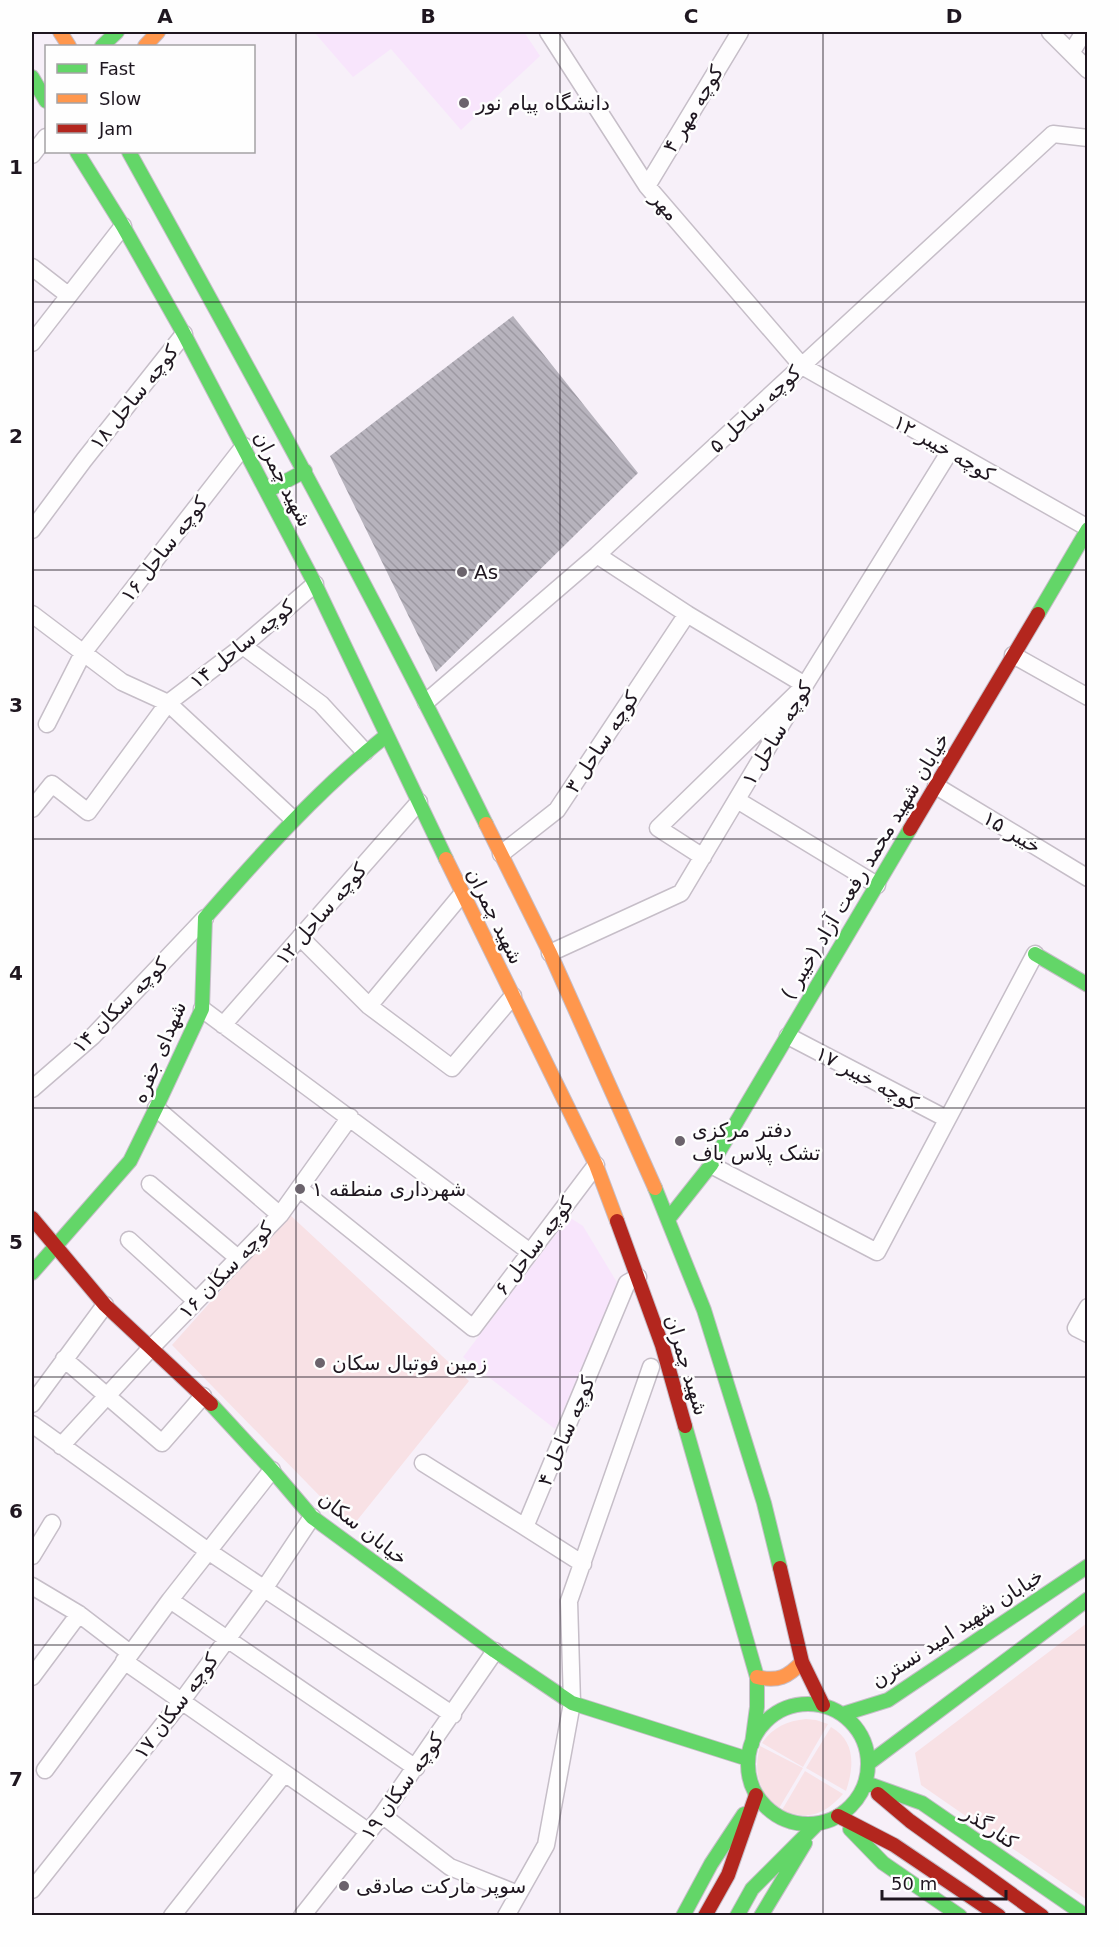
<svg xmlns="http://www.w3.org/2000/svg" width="1119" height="1947" viewBox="0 0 1119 1947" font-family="'DejaVu Sans','Noto Naskh Arabic',sans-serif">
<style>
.built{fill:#f8e5fc}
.green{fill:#f8e1e5}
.building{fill:url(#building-back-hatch)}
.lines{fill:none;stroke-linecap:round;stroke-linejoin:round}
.street-casing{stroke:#c6bec8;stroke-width:19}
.fast-casing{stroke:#c6bec8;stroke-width:16}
.slow-casing{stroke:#c6bec8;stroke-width:16}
.jam-casing{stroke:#c6bec8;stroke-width:16}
.street{stroke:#fefdfe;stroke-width:16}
.fast{stroke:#63d668;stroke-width:14}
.slow{stroke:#ff974d;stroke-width:14}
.jam{stroke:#b3261e;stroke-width:14}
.grid{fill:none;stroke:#1f1720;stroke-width:1.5;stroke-opacity:0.55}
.poi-dot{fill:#6b636c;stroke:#fefefe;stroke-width:2}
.labels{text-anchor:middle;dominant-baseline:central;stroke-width:5;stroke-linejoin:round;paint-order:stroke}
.poi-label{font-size:20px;fill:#1f1720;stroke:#fefefe;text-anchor:start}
.street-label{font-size:20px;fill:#1f1720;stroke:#fefefe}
.neatline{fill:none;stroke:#1f1720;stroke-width:2}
.grid-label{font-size:20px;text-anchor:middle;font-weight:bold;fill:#1f1720}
</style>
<defs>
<pattern id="building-back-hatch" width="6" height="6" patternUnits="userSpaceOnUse" patternTransform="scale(1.5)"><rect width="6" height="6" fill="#b7b3bd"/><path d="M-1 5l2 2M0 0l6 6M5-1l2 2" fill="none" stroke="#9d99a2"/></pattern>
</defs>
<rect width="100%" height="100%" fill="#f7f0f9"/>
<path class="built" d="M314,32H524L540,56L461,130L391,49L353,77Z
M569,1217L583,1226L618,1284L555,1429L463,1357Z"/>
<path class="green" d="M289,1214L469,1381L351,1528L172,1345Z
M1087,1623V1900L921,1785L915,1753Z
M806,1719L816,1720L828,1724L803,1767L762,1743C773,1727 787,1721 806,1719Z
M831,1727C856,1741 854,1767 846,1791L806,1768Z
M760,1746L803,1768L778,1810C759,1790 753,1774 760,1746Z
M805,1771L843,1794C824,1815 808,1821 782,1810Z"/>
<path class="building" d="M513,316L638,473L436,672L330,456Z"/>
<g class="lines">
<defs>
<path id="street" d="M548,32L647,186L802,366L1088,528
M1050,32L1088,70
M1071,53L1084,32
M32,155L46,137
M647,186L740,32
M32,267L68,295
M32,343L123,226
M32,530L84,460L184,334
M597,555L687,614L805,685L658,828L703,857
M32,614L122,682L168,703L293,819
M243,646L321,704L365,752
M1013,655L1088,697
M426,702L597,555L1053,134L1088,138
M47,724L83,653L244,446
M936,786L1088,878
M737,800L877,885
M32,809L52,784L88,812L168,703L243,646L315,584
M501,854L557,810L687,614
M300,937L369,1006L452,1068L513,996
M550,953L681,893L805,685L950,451
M369,1006L462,894
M202,1009L530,1252
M223,1025L419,802
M788,1036L947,1119
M32,1089L93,1036L205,918
M156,1108L280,1215
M711,1165L877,1252L1035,954
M150,1184L238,1258
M300,1189L473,1328L596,1165
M129,1240L196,1301
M1088,1307L1076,1328L1088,1334
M64,1359L162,1443L203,1396
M32,1404L105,1305
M32,1424L208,1551L453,1715
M61,1446L150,1349L280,1215L350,1117
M423,1463L525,1527
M32,1556L52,1523
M583,1564L525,1527L627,1283L638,1277
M32,1586L79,1614L130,1653
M170,1600L416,1768
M124,1661L369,1832
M32,1677L79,1614
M45,1770L170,1600L272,1470
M382,1815L450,1867L518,1894
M32,1890L181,1702L264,1589L312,1517
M172,1916L284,1774
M302,1916L382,1815L495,1651
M506,1916L546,1845L572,1703L569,1601L651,1367"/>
<path id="fast" d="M102,46L117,32
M32,77L46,101
M77,152L123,226L184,334L315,584L446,859
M129,152C252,374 374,596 486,824
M267,491L305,471
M1038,614L1088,529
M1035,954L1088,985
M655,1188L704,1310L764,1503L780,1568
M669,1218L711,1165L910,829
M32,1273L130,1161L156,1108L202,1009L205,918C262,853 319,789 387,735
M211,1404L272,1470L312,1517L495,1651L572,1703L748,1759
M685,1426L757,1677V1707L752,1744
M748 1764a60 60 0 1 1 120 0a60 60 0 1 1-120 0Z
M843,1714L888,1700L1088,1566
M869,1763L1088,1599
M866,1783L922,1803L1086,1916
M850,1829L883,1863L960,1916
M683,1916L711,1864L744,1814
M737,1916L752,1889L817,1824
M761,1916L805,1843"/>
<path id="slow" d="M60,32L69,46
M145,46L158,32
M486,824L550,953L655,1188
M446,859L596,1165L617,1221
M757,1677C778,1682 788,1677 802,1662"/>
<path id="jam" d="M910,829L1038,614
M32,1218L105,1305L211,1404
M617,1221L662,1345L685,1426
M780,1568L802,1662L823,1705
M878,1794L910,1821L1042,1916
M838,1816L894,1845L999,1916
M705,1916L728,1875L756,1795"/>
</defs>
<use href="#street" class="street-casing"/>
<use href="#fast" class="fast-casing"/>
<use href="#slow" class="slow-casing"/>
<use href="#jam" class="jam-casing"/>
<use href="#street" class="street"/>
<use href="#fast" class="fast"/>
<use href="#slow" class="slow"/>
<use href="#jam" class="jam"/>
</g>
<path class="grid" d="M296,32V1916M560,32V1916M823,32V1916M32,302H1088M32,570H1088M32,839H1088M32,1108H1088M32,1377H1088M32,1645H1088"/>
<g class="poi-dot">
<circle cx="464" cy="103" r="6"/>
<circle cx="462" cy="572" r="6"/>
<circle cx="680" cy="1141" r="6"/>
<circle cx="300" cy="1189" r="6"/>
<circle cx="320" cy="1363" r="6"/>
<circle cx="344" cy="1886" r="6"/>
</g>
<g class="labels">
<g class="poi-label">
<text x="476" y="103">دانشگاه پیام نور</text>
<text x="474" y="572">As</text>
<text x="692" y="1130">دفتر مرکزی<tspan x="692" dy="23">تشک پلاس باف</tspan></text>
<text x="312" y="1189">شهرداری منطقه ١</text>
<text x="332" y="1363">زمین فوتبال سکان</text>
<text x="356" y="1886">سوپر مارکت صادقی</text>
</g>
<g class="street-label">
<text transform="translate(693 109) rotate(-59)">کوچه مهر ۴</text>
<text transform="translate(665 206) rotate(49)">مهر</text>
<text transform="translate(134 397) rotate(-51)">کوچه ساحل ۱۸</text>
<text transform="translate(755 409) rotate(-43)">کوچه ساحل ۵</text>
<text transform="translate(944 448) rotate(30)">کوچه خیبر ۱۲</text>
<text transform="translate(283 479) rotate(63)">شهید چمران</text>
<text transform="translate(164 549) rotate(-52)">کوچه ساحل ۱۶</text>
<text transform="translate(242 644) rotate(-39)">کوچه ساحل ۱۴</text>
<text transform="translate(777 733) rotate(-59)">کوچه ساحل ۱</text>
<text transform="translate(602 742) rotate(-57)">کوچه ساحل ۳</text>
<text transform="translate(1012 832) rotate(31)">خیبر ۱۵</text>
<text transform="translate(865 866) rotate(-59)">( خیبر) خیابان شهید محمد رفعت آزاد</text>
<text transform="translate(321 914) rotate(-49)">کوچه ساحل ۱۲</text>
<text transform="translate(495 916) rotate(64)">شهید چمران</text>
<text transform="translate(120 1005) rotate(-45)">کوچه سکان ۱۴</text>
<text transform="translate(159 1052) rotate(-67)">شهدای جفره</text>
<text transform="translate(867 1078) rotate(28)">کوچه خیبر ۱۷</text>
<text transform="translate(534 1246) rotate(-53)">کوچه ساحل ۶</text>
<text transform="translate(226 1270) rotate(-46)">کوچه سکان ۱۶</text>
<text transform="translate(687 1365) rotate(73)">شهید چمران</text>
<text transform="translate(566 1431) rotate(-67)">کوچه ساحل ۴</text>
<text transform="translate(363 1528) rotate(38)">خیابان سکان</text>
<text transform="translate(957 1628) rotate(-33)">خیابان شهید امید نسترن</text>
<text transform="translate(176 1706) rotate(-53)">کوچه سکان ۱۷</text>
<text transform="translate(402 1786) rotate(-54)">کوچه سکان ۱۹</text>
<text transform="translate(990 1827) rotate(34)">کنارگذر</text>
</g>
</g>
<rect width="1119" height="1947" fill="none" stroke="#fefefe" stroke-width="66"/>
<rect x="45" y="45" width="210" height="108" fill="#fefefe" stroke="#a5a2a5" stroke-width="1.5"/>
<rect x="57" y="64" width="30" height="9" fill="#63d668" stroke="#a5a2a5" stroke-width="1.5"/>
<text x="99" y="75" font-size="18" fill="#1f1720">Fast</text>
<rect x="57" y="94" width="30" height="9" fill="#ff974d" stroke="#a5a2a5" stroke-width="1.5"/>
<text x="99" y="105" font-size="18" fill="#1f1720">Slow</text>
<rect x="57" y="124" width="30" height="9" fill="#b3261e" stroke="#a5a2a5" stroke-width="1.5"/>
<text x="99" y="135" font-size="18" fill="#1f1720">Jam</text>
<path d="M882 1890v9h124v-9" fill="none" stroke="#1f1720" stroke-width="3"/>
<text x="891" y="1890" font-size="18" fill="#1f1720" stroke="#fefefe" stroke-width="4.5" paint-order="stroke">50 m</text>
<rect x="33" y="33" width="1053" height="1881" class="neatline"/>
<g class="grid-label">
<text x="165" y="23">A</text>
<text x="428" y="23">B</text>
<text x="691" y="23">C</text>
<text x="954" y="23">D</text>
<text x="16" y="174">1</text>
<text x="16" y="443">2</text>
<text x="16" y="712">3</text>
<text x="16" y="980">4</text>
<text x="16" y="1249">5</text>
<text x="16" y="1518">6</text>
<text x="16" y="1786">7</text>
</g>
</svg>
